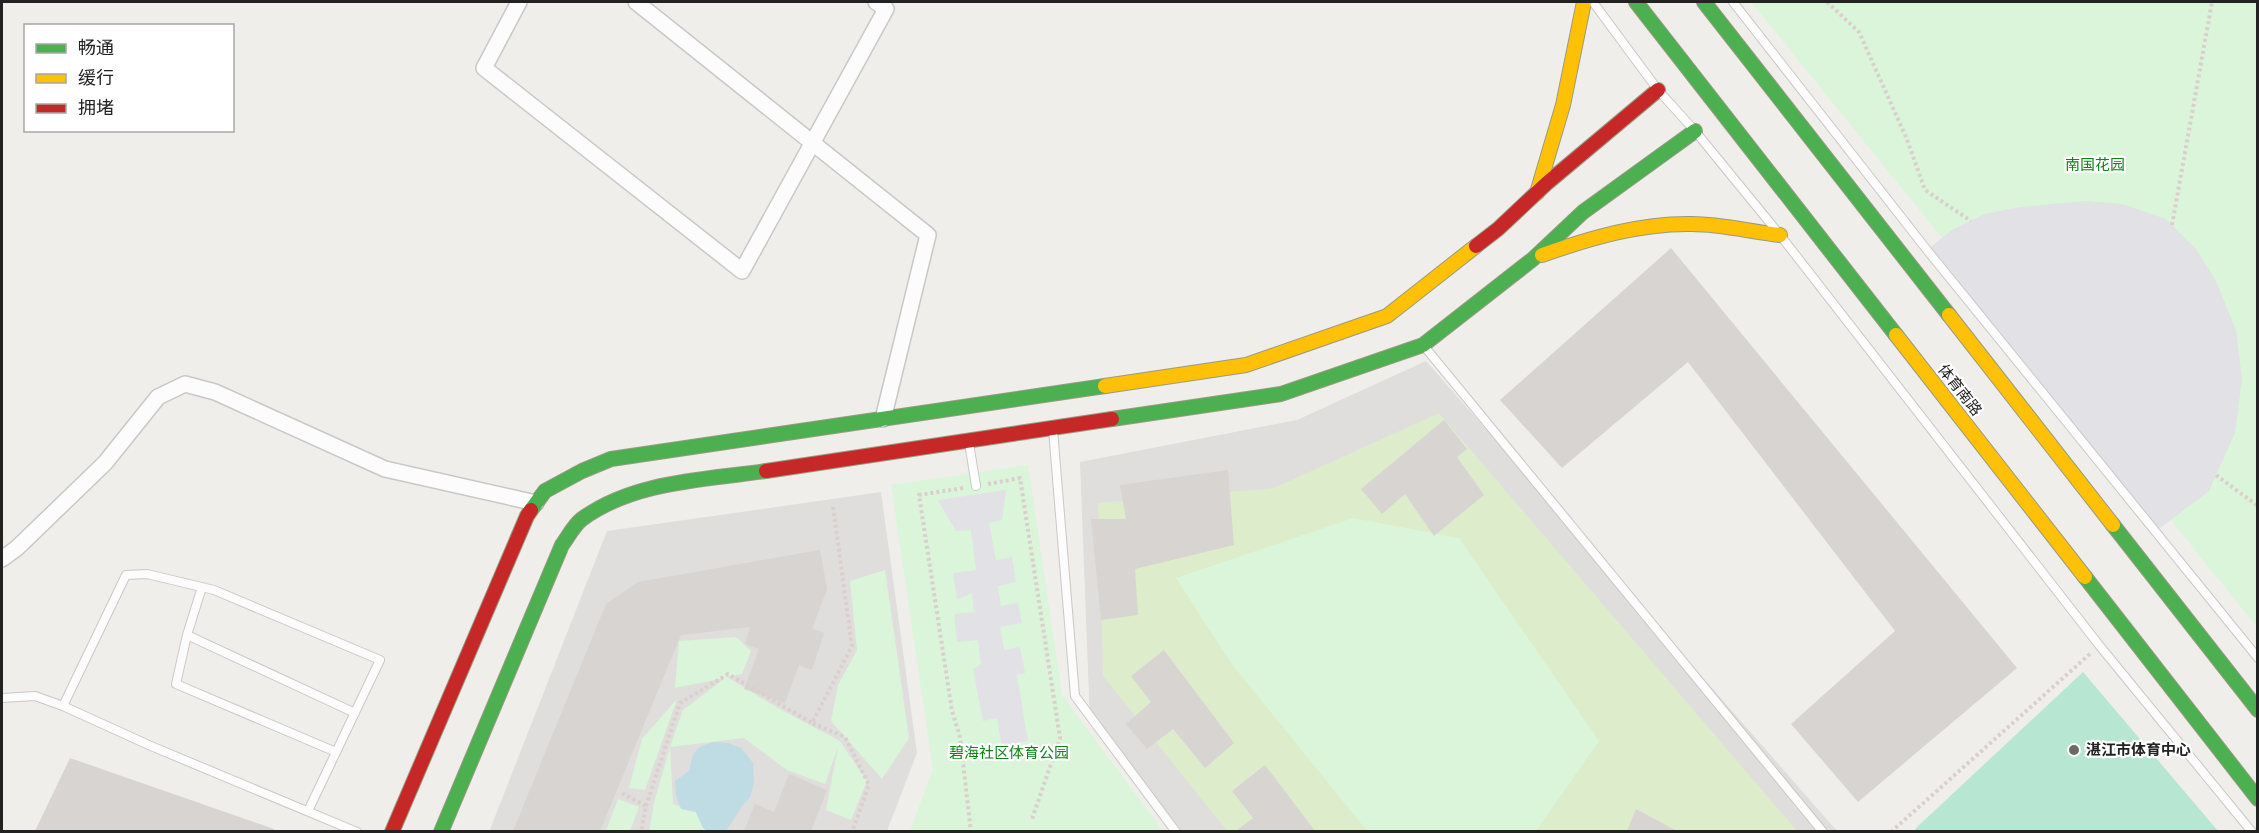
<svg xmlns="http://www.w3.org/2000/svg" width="2259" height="833" viewBox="0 0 2259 833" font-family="'Fira Sans','Noto Sans SC',sans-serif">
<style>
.residential{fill:#dfdedc}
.grass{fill:#ddeccb}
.park{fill:#daf5da}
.pitch{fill:#b7e6d2}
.plaza{fill:#e2e1e5}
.water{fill:#bfdbe3}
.building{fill:#d7d4d2}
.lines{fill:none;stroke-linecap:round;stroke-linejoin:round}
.lane-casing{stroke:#c9c8c7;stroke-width:10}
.street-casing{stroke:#c9c8c7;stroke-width:18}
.fast-casing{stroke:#999a82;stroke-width:16}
.slow-casing{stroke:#999a82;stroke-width:16}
.jam-casing{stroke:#999a82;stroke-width:16}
.path{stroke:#dccecd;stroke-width:4;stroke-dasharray:3 3;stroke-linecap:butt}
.lane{stroke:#fdfcfc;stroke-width:8}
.street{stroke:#fdfcfc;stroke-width:15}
.fast{stroke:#4caf50;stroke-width:14}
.slow{stroke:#ffc107;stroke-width:14}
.jam{stroke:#c62828;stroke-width:14}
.poi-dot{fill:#6a6968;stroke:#fff;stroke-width:2}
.labels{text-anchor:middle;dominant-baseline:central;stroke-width:4.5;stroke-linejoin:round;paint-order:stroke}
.park-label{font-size:15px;fill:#0c8416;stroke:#fff}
.street-label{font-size:15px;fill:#222;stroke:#fff}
.poi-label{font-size:15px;font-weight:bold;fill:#222;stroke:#fff;text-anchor:start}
</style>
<rect width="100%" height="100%" fill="#f0eeeb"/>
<path class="residential" d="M1426,361L1837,831H1175L1090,722L1080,462L1297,420Z
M881,492L917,753L887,831L489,832L607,531Z"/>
<path class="grass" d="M1439,413L1797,831H1227L1103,676L1098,503L1274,488Z"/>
<path class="park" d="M1751,2H2257V627Z
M1028,465L1062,695L1163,831H910L933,769L891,485Z
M1353,518L1459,538L1599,741L1536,831H1367L1231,663L1176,578Z
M885,570L909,738L882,779L831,721L838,685L857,650L850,581Z
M736,637L751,651L742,674L727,677L776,707L840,741L867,781L851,820L826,810L838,747L825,784L787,770L744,738L670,747L673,804L696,812L706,831L649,832L654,803L670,747L683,710L725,678L675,688L679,641Z
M677,699L645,790L629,788L642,739Z
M618,799L639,807L630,831H606Z"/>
<path class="pitch" d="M2083,672L2218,831H1915L1916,828Z"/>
<path class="plaza" d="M2086,201L2122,204L2166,219L2196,249L2216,281L2236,330L2242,379L2235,433L2209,491L2155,532L1927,250L1952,230L1985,214L2020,207Z
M1006,490L1002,520L989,523L996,560L1012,557L1016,582L998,586L1001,606L1018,603L1022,623L1000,627L1004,650L1020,647L1025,673L1017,675L1028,741L1002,746L997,718L983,721L973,669L981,664L978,640L957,642L954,614L974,612L972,593L957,600L953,573L976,570L971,530L956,531L938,500Z"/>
<path class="water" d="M713,742L728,743L741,748L753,763L754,784L750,798L742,806L726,831H707L703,828L696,812L681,809L676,795L675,781L689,771C693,752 694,748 713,742Z"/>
<path class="building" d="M1671,248L2017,668L1858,802L1791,724L1895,631L1688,362L1562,468L1500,400Z
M1444,420L1467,449L1457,457L1484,495L1434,536L1405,494L1382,514L1361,489Z
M1228,470L1234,545L1135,569L1138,615L1101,620L1091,519H1126L1120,485Z
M820,550L827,589L812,629L824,633L812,670L799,665L785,703L744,689L759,649L745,644L750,627L681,635L600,831H513L606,604L638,582Z
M1164,650L1234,743L1205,768L1173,729L1147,749L1126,724L1151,702L1131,676Z
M70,758L274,829V831H35Z
M1265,765L1315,831H1236L1253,818L1232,791Z
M789,774L827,790L811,831H744L755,804L774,812Z
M1636,809L1677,831H1627Z"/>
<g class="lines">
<defs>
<path id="lane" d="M1593,2L1658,90L1695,131L1780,235L2099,645L2252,832
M1733,2L1927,250L2258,658
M1424,346L1823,832
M1053,430L1075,696L1176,832
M969,443L976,486
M202,587L187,635L355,713
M187,635L176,684L336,752
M2,698L35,696L63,706L151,746L357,832
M63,706L126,575L147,574L214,590L380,660L308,811"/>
<path id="street" d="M519,2L484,68L742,271L886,9L876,2
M636,2L928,235L883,419
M2,559L17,548L105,463L158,397L185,384L215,392L385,469L536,503"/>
<path id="fast" d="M1636,2L1896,335
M1704,2L1949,315
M1112,419L1281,394L1423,345L1533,259L1583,212L1695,131
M531,510L545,491L582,471L611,459L1105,386
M2113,525L2258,710
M2085,577L2258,799
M441,832L562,545C568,537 574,525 582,519C634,481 704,480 766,471"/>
<path id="slow" d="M1537,193L1563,105L1584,2
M1542,255C1590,238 1641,223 1692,224C1722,224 1751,232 1780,235
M1949,315L2113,525
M1896,335L2085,577
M1105,386L1246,365L1387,316L1476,246"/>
<path id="jam" d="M1476,246L1498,229L1547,183L1658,90
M766,471L1112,419
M392,832L527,516L531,510"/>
</defs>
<use href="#lane" class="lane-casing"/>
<use href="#street" class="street-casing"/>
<use href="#fast" class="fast-casing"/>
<use href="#slow" class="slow-casing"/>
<use href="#jam" class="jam-casing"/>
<path class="path" d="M1827,2L1859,32L1906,137L1925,190L1971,221
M2172,225L2212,2
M2216,475L2258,506
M988,484L1020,478L1060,738L1032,819
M963,488L919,495L952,711L960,737L971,832
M833,507L852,646L812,723L845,737L869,785L852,832
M622,793L646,806L641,832
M646,806L680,703L728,674L812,723
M1891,832L2092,652"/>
<use href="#lane" class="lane"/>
<use href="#street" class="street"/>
<use href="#fast" class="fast"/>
<use href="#slow" class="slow"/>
<use href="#jam" class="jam"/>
</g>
<circle class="poi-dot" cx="2074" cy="750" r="6"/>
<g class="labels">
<g class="park-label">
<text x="2095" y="165">南国花园</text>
<text x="1009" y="753">碧海社区体育公园</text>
</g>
<g class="street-label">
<text transform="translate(1960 390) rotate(52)">体育南路</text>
</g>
<g class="poi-label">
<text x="2086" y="750">湛江市体育中心</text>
</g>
</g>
<rect width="2259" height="833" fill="none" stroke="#222222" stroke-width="6"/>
<rect x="24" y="24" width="210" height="108" fill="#ffffff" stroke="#a7a7a7" stroke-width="1.5"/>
<rect x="36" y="44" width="30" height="9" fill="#4caf50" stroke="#a7a7a7" stroke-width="1.5"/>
<text x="78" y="54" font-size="18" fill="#222222">畅通</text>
<rect x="36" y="74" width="30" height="9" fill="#ffc107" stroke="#a7a7a7" stroke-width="1.5"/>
<text x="78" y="84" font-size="18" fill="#222222">缓行</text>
<rect x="36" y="104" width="30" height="9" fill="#c62828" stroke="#a7a7a7" stroke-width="1.5"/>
<text x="78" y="114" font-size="18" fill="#222222">拥堵</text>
</svg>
